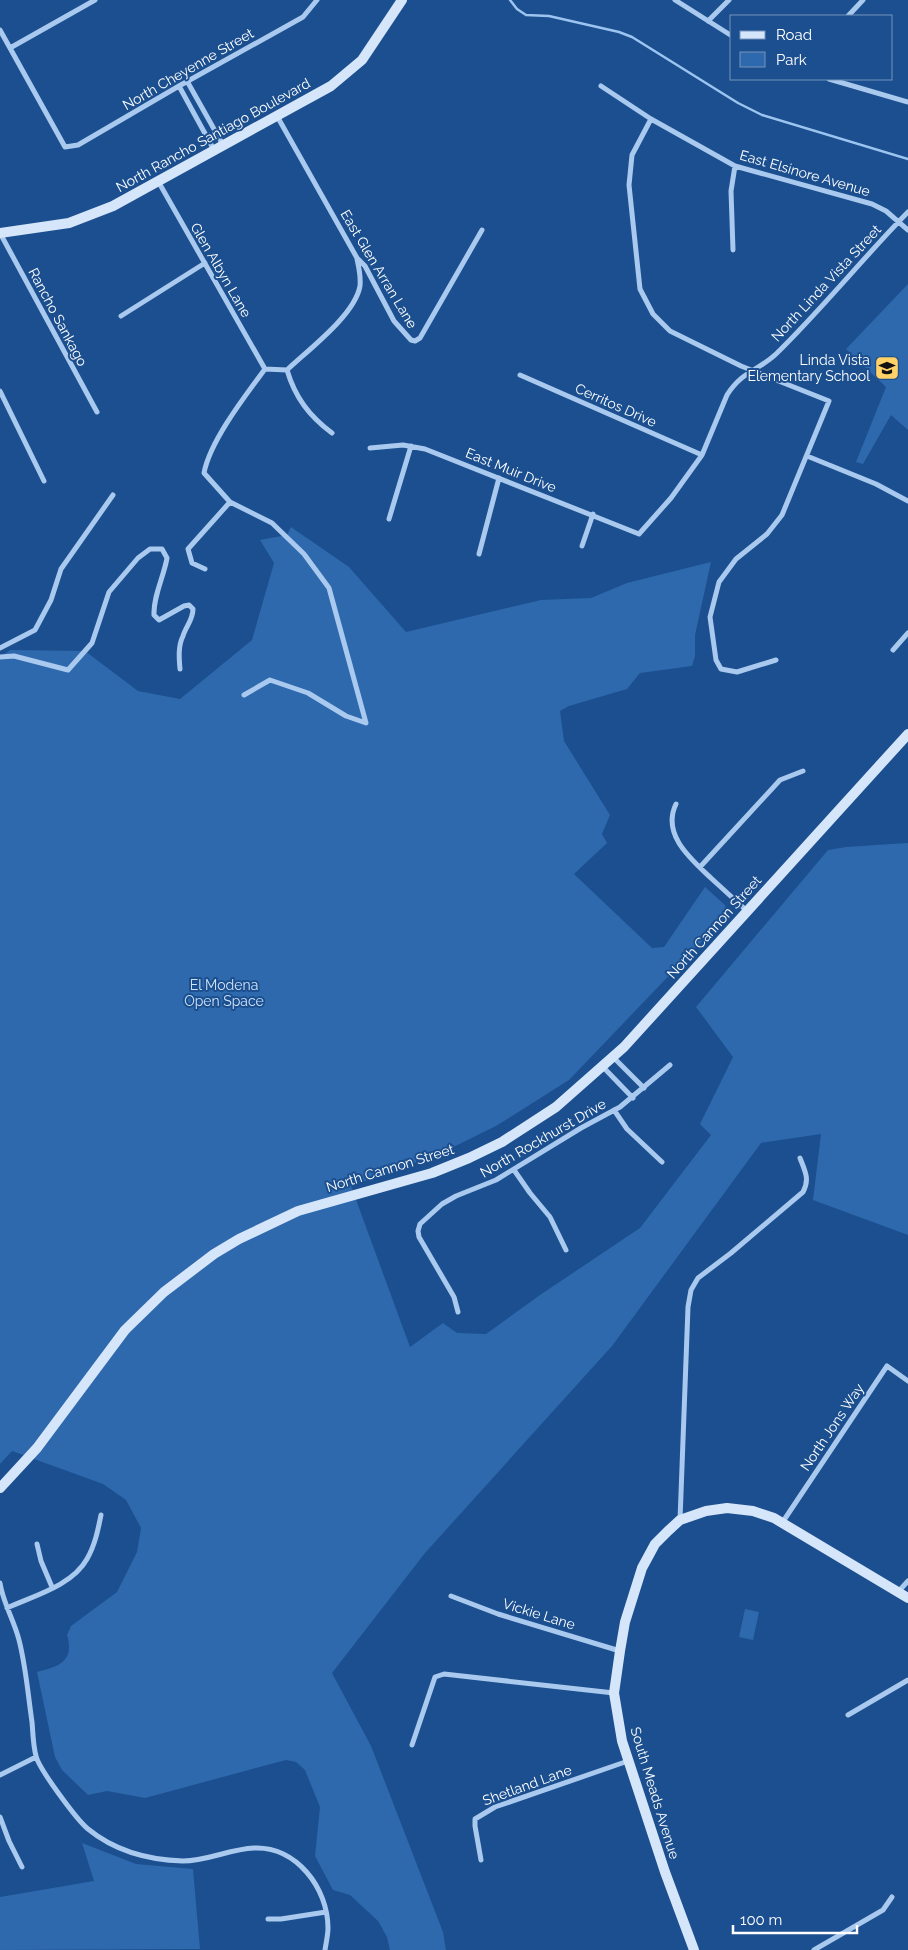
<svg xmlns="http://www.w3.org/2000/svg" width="908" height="1950" viewBox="0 0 908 1950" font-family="Raleway,sans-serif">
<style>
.green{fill:#2e69ad}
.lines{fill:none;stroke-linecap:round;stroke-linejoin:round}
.stream{stroke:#9cc4f0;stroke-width:2.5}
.street{stroke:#a9c9ee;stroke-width:5}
.secondary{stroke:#d6e6fa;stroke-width:10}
.labels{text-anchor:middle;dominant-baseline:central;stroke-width:4;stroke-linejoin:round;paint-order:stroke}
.street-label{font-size:14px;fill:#fff;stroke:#1b4f8f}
.poi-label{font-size:14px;fill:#fff;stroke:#1b4f8f;text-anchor:end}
.park-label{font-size:14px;fill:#cfe3fa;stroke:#1b4f8f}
</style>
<rect width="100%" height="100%" fill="#1b4f8f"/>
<path class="green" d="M908,284V430L891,415L863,464L856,462L886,387L846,349Z
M291,527L349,567L406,632L541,600L591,598L627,583L711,562L695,635V656L692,666L640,673L627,689L569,706L560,711L564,741L610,815L602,834L607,843L574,874L652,948L664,947L705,887L725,905L727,915L569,1080L496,1126L439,1154L351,1186L410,1347L443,1323L457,1333L486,1334L540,1295L640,1228L711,1135L700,1124L733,1057L696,1007L828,850L846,847L908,843V1235L813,1200L821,1134L761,1143L612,1346L425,1553L332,1673L371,1746L443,1932L446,1950H390L387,1937L378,1921L350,1895L333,1890L315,1856L320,1807L305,1770L296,1762L286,1760L145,1798L107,1791L88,1795L62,1770L55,1757L37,1672C58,1667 75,1662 67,1635L71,1626L117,1592L137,1552L141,1528L126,1500L103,1484L12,1451L0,1464V657L10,650L85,651L138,691L180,699L252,640L274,563L260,540L287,535Z
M745,1609L759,1612L753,1640L739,1637Z
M82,1843L136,1864L193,1869L200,1949L0,1950V1897L94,1881Z"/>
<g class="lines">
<path class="stream" d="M510,0L517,9L526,15L549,16L619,32L632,37L738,103L762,115L908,159"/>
<path class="street" d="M675,0L732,36
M848,16L863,0
M708,21L729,0
M0,30L65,147L78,145L179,86L303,17L317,0
M10,48L95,0
M829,79L908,102
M187,81L223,145
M179,86L214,150
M601,86L651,119L735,166L872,204L886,211L908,230
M277,116L357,258L365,266L394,321L411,340L415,341L420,338L482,230
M651,119L632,155L629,185L640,289L653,314L670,331L741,366L829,401L782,515L767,534L736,559L719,582L710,617L716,660L721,669L737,672L776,660
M158,181L265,369
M0,233L97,412
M733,250L731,191L735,166
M121,316L205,263
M265,369L287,370C308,350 355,315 360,286C361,276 359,268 357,259
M287,370C295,397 309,416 332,433
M520,375L702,455
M0,391L44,481
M370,448L403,445L425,449L639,534L671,498L702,455L727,395C742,371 758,371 776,354C822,309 863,258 908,212
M807,456L876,484L908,501
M389,519L411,446
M582,546L593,514
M479,554L499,478
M205,569L192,563L188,549L230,502
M0,648L35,630L51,600L61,569L113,495
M893,650L908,633
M0,657L14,656L68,670L92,643L109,592L138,558L150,549H162L167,558C164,576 153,597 154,615L159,620L184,606L189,605L193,609C193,620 186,626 183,636C178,646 179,658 180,669
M244,695L270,680L308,693L346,716L366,723L329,588L304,554L272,523L230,502L204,473C210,441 245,396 265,369
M676,804C661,835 692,860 712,879C724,890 735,900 747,911
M700,867L780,780L803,771
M613,1057L644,1088
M603,1067L633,1098
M614,1110L627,1129L662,1162
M514,1170L530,1193L550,1217L566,1250
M458,1312L454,1297L419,1237L418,1231L420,1224L442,1204L456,1196L496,1180L581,1128L620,1107L670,1065
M680,1520L688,1307L691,1290L698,1278L731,1253L803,1192C810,1179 805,1171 800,1158
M782,1523L887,1366L908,1381
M37,1544L41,1561L52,1587
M0,1583C3,1603 14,1620 19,1640C26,1667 28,1695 32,1722C33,1733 33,1745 36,1756C39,1769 77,1820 88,1829C115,1851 149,1860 183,1861C207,1861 230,1849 254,1848C296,1846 328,1888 328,1928C328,1935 326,1943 325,1950
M898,1592L908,1581
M451,1596L498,1614L620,1651
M7,1608C33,1596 72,1586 87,1559C95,1545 98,1530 101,1515
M848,1715L908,1680
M412,1745L435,1677L444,1674L614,1693
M0,1775L36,1757
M0,1817L9,1841L22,1867
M481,1860L475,1826V1819L495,1807L628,1761
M268,1919H281L326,1912
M814,1950L883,1910L892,1897"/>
<path class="secondary" d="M0,233L69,223L113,206L331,86L362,60L402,0
M0,1488L37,1448L125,1330L164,1292L214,1254L239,1239L298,1211L432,1173L469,1158L502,1142L556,1107L624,1047L908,734
M694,1950L665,1872L622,1741L614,1693L620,1651L625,1622L642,1568L655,1544L668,1531L680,1520L706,1511L727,1508L753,1511L774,1518L908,1598"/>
</g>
<defs>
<symbol id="school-square" viewBox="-11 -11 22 22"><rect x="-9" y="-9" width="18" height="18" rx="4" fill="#ffd166" stroke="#1b4f8f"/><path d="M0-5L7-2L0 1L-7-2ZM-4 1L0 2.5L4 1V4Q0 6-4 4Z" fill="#111"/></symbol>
</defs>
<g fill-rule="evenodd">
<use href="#school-square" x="873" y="354" width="28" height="28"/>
</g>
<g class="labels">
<g class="street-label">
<text transform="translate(188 69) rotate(-30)">North Cheyenne Street</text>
<text transform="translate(213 135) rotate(-29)">North Rancho Santiago Boulevard</text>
<text transform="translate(805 173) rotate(16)">East Elsinore Avenue</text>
<text transform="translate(379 269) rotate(59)">East Glen Arran Lane</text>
<text transform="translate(221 270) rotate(60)">Glen Albyn Lane</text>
<text transform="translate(826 283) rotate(-47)">North Linda Vista Street</text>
<text transform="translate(58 317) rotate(62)">Rancho Sankago</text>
<text transform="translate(616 405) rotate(24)">Cerritos Drive</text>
<text transform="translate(511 470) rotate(22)">East Muir Drive</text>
<text transform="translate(714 927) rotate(-48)">North Cannon Street</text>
<text transform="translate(543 1138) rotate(-30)">North Rockhurst Drive</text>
<text transform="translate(390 1168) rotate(-17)">North Cannon Street</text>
<text transform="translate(832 1427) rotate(-56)">North Jons Way</text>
<text transform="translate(539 1614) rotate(17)">Vickie Lane</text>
<text transform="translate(527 1785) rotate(-20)">Shetland Lane</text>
<text transform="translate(655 1793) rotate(73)">South Meads Avenue</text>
</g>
<g class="poi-label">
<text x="870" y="360">Linda Vista<tspan x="870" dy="16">Elementary School</tspan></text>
</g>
<g class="park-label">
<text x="224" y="985">El Modena<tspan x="224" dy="16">Open Space</tspan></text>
</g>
</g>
<rect x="730" y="15" width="162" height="65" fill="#1b4f8f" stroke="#7695bc"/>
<rect x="740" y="31" width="25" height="8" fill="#d6e6fa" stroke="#7695bc"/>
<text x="776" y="40" font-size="15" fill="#ffffff">Road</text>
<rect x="740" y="52" width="25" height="15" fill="#2e69ad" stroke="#7695bc"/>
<text x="776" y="65" font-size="15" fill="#ffffff">Park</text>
<path d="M733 1925v8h124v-8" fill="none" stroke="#ffffff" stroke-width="2.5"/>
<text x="740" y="1925" font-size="15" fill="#ffffff" stroke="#1b4f8f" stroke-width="4" paint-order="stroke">100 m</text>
</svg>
